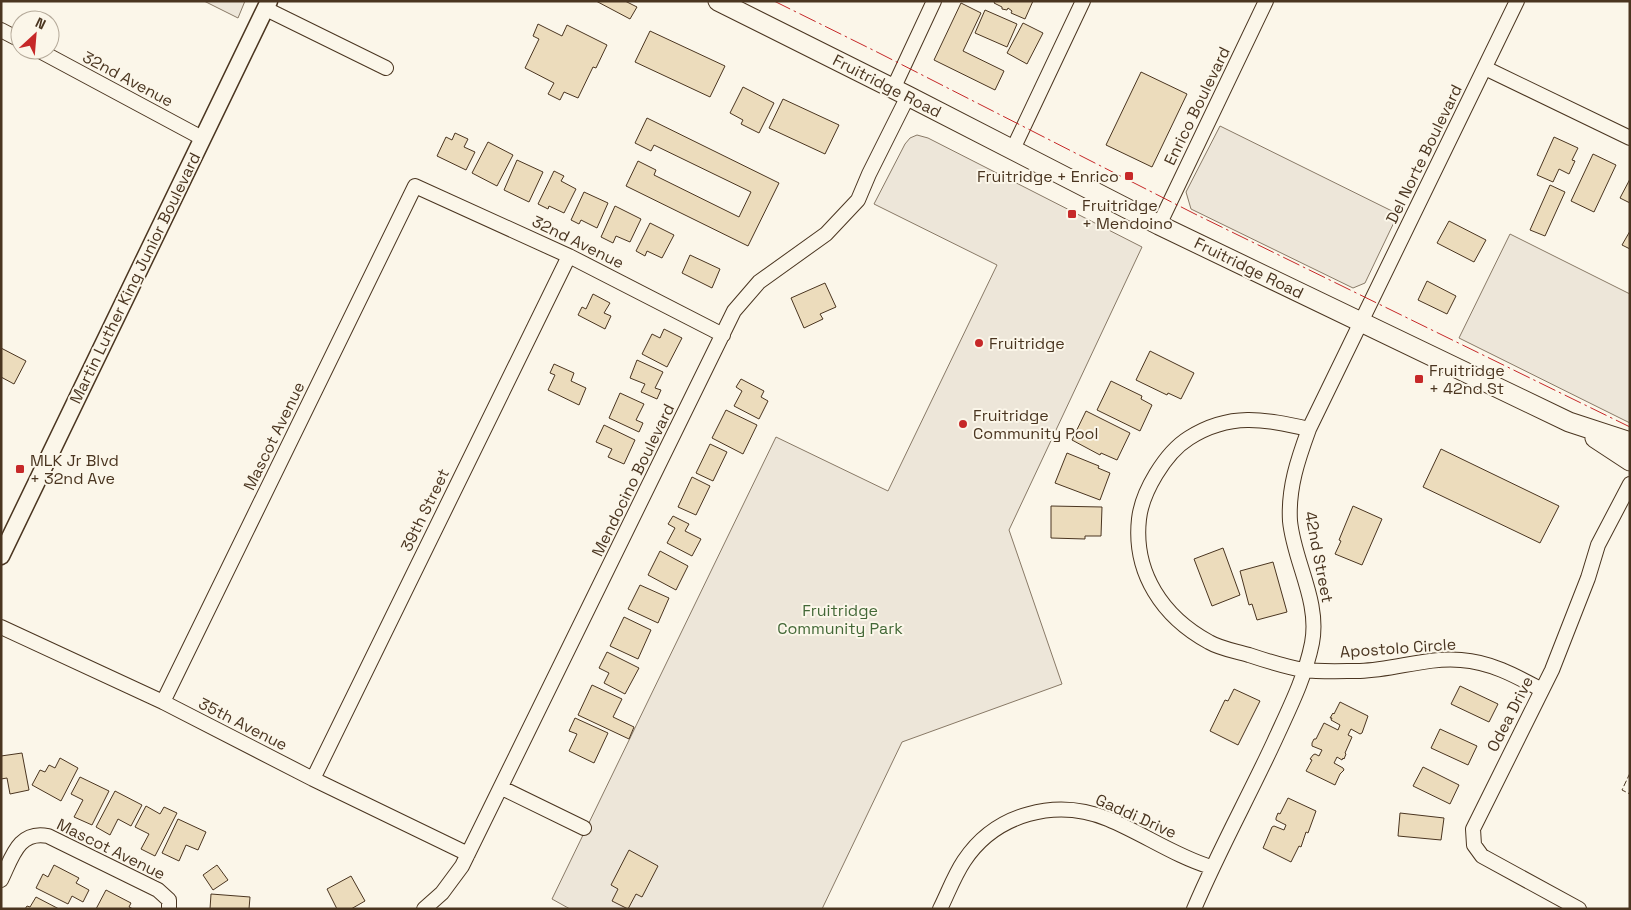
<svg xmlns="http://www.w3.org/2000/svg" width="1631" height="910" viewBox="0 0 1631 910" font-family="'Space Grotesk',sans-serif">
<style>
.green{fill:#ede6d9;stroke:#887966}
.building{fill:#ecdcbc;stroke:#4a3520}
.lines{fill:none;stroke-linecap:round;stroke-linejoin:round}
.minor-casing{stroke:#4a3520;stroke-width:16}
.tertiary-casing{stroke:#4a3520;stroke-width:19}
.secondary-casing{stroke:#4a3520;stroke-width:21}
.minor{stroke:#fbf6e9;stroke-width:14}
.tertiary{stroke:#fbf6e9;stroke-width:16}
.secondary{stroke:#fbf6e9;stroke-width:19}
.fence{stroke:#4a3520;stroke-width:1;stroke-dasharray:6 2.5;stroke-linecap:butt}
.power{stroke:#c62828;stroke-width:1;stroke-dasharray:18 4 2.5 4;stroke-linecap:butt}
.poi-dot{fill:#c62828;stroke:#fbf6e9;stroke-width:2}
.labels{text-anchor:middle;dominant-baseline:central;stroke-width:4;stroke-linejoin:round;paint-order:stroke}
.street-label{font-size:16px;fill:#4a3520;stroke:#fbf6e9}
.poi-label{font-size:16px;fill:#4a3520;stroke:#fbf6e9;text-anchor:start}
.park-label{font-size:16px;fill:#436837;stroke:#fbf6e9}
</style>
<rect width="100%" height="100%" fill="#fbf6e9"/>
<path class="green" d="M204,1H245L238,18Z
M1220,126L1398,214L1365,283L1353,288L1191,209L1186,192Z
M917,135L928,138L1142,247L1009,530L1062,684L902,742L822,909H570L552,899L776,437L888,491L997,265L874,204L905,144L910,138Z
M1510,234L1630,294V423L1459,338Z"/>
<path class="building" d="M596,1H625L637,7L630,19Z
M995,1H1033L1025,19L1011,13L1012,11L1008,8L1007,10L1002,9V7L994,3Z
M961,3L981,13L963,51L1004,71L995,90L934,60Z
M985,10L1017,24L1007,47L975,33Z
M1023,23L1043,33L1027,64L1007,53Z
M538,24L562,36L567,25L607,45L596,68L593,67L578,98L564,92L560,100L548,94L554,83L525,68L539,39L533,36Z
M650,31L725,66L710,97L635,62Z
M1141,72L1187,94L1152,167L1106,145Z
M743,87L774,103L759,133L741,124L743,120L730,113Z
M783,99L839,125L825,154L769,128Z
M647,118L779,183L748,246L626,186L638,161L656,170L654,175L739,217L751,192L654,145L651,151L635,143Z
M455,133L468,139L464,147L475,152L466,170L437,156L446,137L452,140Z
M1554,137L1578,148L1572,160L1575,161L1569,174L1559,169L1553,182L1537,175Z
M488,142L513,155L497,186L472,173Z
M1593,154L1616,165L1594,212L1571,201Z
M517,160L543,172L529,202L504,190Z
M554,171L564,176L561,181L576,189L564,213L549,206L548,209L538,204Z
M1630,179V203L1620,198Z
M1550,185L1565,192L1545,236L1530,230Z
M584,192L608,203L597,228L581,220L579,224L571,220Z
M615,206L641,219L630,242L616,236L613,243L601,237Z
M1449,221L1486,240L1474,262L1437,243Z
M650,223L674,235L662,258L647,251L645,256L636,251Z
M1630,231V249L1622,245Z
M690,255L720,269L712,288L682,273Z
M1427,281L1456,296L1447,314L1418,300Z
M825,283L836,307L820,314L823,319L804,328L791,298Z
M593,294L610,303L604,313L611,316L605,329L578,315L582,307L586,309Z
M664,329L682,338L667,367L642,354L652,334L660,338Z
M1,348L26,361L14,384L1,377Z
M1150,351L1194,373L1181,399L1168,393L1167,395L1136,380Z
M637,360L663,372L655,388L661,390L657,399L641,392L645,384L630,378Z
M554,364L574,373L571,381L586,388L579,405L548,390L555,375L550,373Z
M741,379L764,391L761,397L768,401L759,419L734,406L742,391L736,387Z
M1111,381L1142,396L1141,399L1152,405L1140,431L1097,410Z
M620,393L644,404L636,420L643,423L639,432L609,418Z
M726,410L757,425L743,454L712,438Z
M1086,411L1130,433L1117,460L1101,453L1100,455L1072,440Z
M604,425L635,440L624,464L608,457L612,449L596,442Z
M710,444L727,452L713,481L696,473Z
M1441,449L1559,506L1540,543L1423,487Z
M1067,453L1099,466L1098,468L1110,473L1100,500L1055,483Z
M692,477L710,486L696,515L678,507Z
M1051,506L1102,507L1101,536H1085V539L1051,538Z
M1353,506L1382,519L1362,565L1335,554L1341,541L1339,540Z
M673,516L689,524L685,531L701,539L692,556L667,543L675,528L668,524Z
M1223,548L1240,595L1212,606L1194,559Z
M660,551L688,566L676,590L648,575Z
M1273,562L1287,612L1257,620L1252,604L1249,605L1240,571Z
M640,585L669,598L658,623L628,609Z
M624,617L651,630L638,659L610,646Z
M607,652L639,668L625,694L604,683L609,673L599,668Z
M592,685L622,699L613,717L634,727L629,739L578,715Z
M1460,686L1498,704L1489,722L1451,704Z
M1234,689L1260,701L1238,745L1210,731L1225,700L1228,701Z
M1340,702L1368,716L1362,733L1360,734L1351,729L1348,735L1352,737L1345,753L1346,754L1344,759L1343,758L1342,760L1337,757L1334,763L1343,768L1344,770L1340,774L1335,785L1306,771L1312,760L1310,759L1313,755L1315,754L1319,756L1322,750L1312,746V743L1314,739H1316L1324,723L1338,730L1340,725L1331,720L1332,718H1330L1333,713L1334,714Z
M575,718L608,733L594,763L569,751L577,734L569,731Z
M1440,729L1477,746L1468,765L1431,748Z
M22,753L29,790L10,794L7,778L1,779V756Z
M60,758L78,768L61,801L32,785L40,770L45,772L49,765L55,768Z
M1423,767L1459,785L1450,804L1413,786Z
M80,777L109,791L92,825L74,817L83,800L71,794Z
M115,791L142,805L131,826L118,819L110,835L96,827Z
M1288,798L1316,811L1308,833L1306,832L1301,847L1299,846L1291,862L1263,848L1272,827L1274,826L1284,830L1286,825L1276,820V818L1278,813L1280,814Z
M146,806L160,814L164,807L177,813L155,856L141,849L149,834L135,827Z
M1400,813L1444,818L1441,840L1398,836Z
M178,819L206,832L198,850L186,845L179,861L162,853Z
M629,850L658,866L642,897L636,894L628,909L612,901L618,889L611,885Z
M54,865L79,878L76,883L89,890L83,902L72,896L68,904L36,888L43,874L48,877Z
M217,865L228,880L213,890L203,875Z
M351,876L365,901L351,909H337L327,889Z
M106,890L131,903L129,907L133,909H96Z
M211,894L250,897L249,909H210Z
M36,897L59,909H25L27,906L30,907Z"/>
<g class="lines">
<defs>
<path id="minor" d="M266,9L386,68
M1,30L20,40
M38,50L202,138
M1485,68L1630,138
M893,89L934,1
M1013,149L1083,1
M1159,225L1266,1
M1309,429C1264,419 1230,412 1189,438C1165,453 1142,492 1139,519C1133,573 1163,617 1209,642C1221,649 1236,651 1249,655C1267,661 1285,667 1304,670C1319,672 1344,671 1360,671C1395,670 1426,657 1461,660C1491,662 1516,676 1542,690
M1,627L163,702L313,779L468,854
M163,702L415,186L569,256L723,335
M313,779L569,256
M502,788L584,828
M1,880C12,858 18,830 48,836L158,890L169,900V909
M424,909L442,893L462,866L734,311L759,282L826,234L858,200L869,174L908,96
M940,909C948,893 954,876 964,861C996,813 1056,798 1108,819C1144,834 1175,856 1211,867
M1194,909C1218,852 1248,798 1274,742C1289,709 1305,678 1312,643C1320,601 1294,562 1290,521C1288,488 1298,459 1309,429L1517,1
M1579,909L1482,856L1474,845L1473,829L1552,670L1588,578L1598,545L1630,484"/>
<path id="tertiary" d="M1,556L269,1"/>
<path id="secondary" d="M718,1L908,96L1159,225L1569,422L1630,442
M1595,438L1630,461"/>
</defs>
<use href="#minor" class="minor-casing"/>
<use href="#tertiary" class="tertiary-casing"/>
<use href="#secondary" class="secondary-casing"/>
<use href="#minor" class="minor"/>
<use href="#tertiary" class="tertiary"/>
<use href="#secondary" class="secondary"/>
<path class="fence" d="M1630,773L1622,790L1630,794"/>
<path class="power" d="M774,1L877,52L1195,214L1630,427"/>
</g>
<g class="poi-dot">
<rect x="1124" y="171" width="10" height="10" rx="2.5"/>
<rect x="1067" y="209" width="10" height="10" rx="2.5"/>
<circle cx="979" cy="343" r="5"/>
<rect x="1414" y="374" width="10" height="10" rx="2.5"/>
<circle cx="963" cy="424" r="5"/>
<rect x="15" y="464" width="10" height="10" rx="2.5"/>
</g>
<g class="labels">
<g class="street-label">
<text transform="translate(128 79) rotate(28)">32nd Avenue</text>
<text transform="translate(887 86) rotate(27)">Fruitridge Road</text>
<text transform="translate(1197 106) rotate(-64)">Enrico Boulevard</text>
<text transform="translate(1424 154) rotate(-64)">Del Norte Boulevard</text>
<text transform="translate(578 242) rotate(26)">32nd Avenue</text>
<text transform="translate(1249 268) rotate(26)">Fruitridge Road</text>
<text transform="translate(135 278) rotate(-64)">Martin Luther King Junior Boulevard</text>
<text transform="translate(274 436) rotate(-64)">Mascot Avenue</text>
<text transform="translate(633 480) rotate(-64)">Mendocino Boulevard</text>
<text transform="translate(425 510) rotate(-64)">39th Street</text>
<text transform="translate(1319 557) rotate(79)">42nd Street</text>
<text transform="translate(1398 648) rotate(-4)">Apostolo Circle</text>
<text transform="translate(1510 714) rotate(-63)">Odea Drive</text>
<text transform="translate(243 724) rotate(27)">35th Avenue</text>
<text transform="translate(1136 816) rotate(24)">Gaddi Drive</text>
<text transform="translate(111 849) rotate(26)">Mascot Avenue</text>
</g>
<g class="poi-label">
<text x="1119" y="176" text-anchor="end">Fruitridge + Enrico</text>
<text x="1082" y="205">Fruitridge<tspan x="1082" dy="18">+ Mendoino</tspan></text>
<text x="989" y="343">Fruitridge</text>
<text x="1429" y="370">Fruitridge<tspan x="1429" dy="18">+ 42nd St</tspan></text>
<text x="973" y="415">Fruitridge<tspan x="973" dy="18">Community Pool</tspan></text>
<text x="30" y="460">MLK Jr Blvd<tspan x="30" dy="18">+ 32nd Ave</tspan></text>
</g>
<g class="park-label">
<text x="840" y="610">Fruitridge<tspan x="840" dy="18">Community Park</tspan></text>
</g>
</g>
<rect width="1631" height="910" fill="none" stroke="#4a3520" stroke-width="5"/>
<g transform="translate(35 35) rotate(26)"><circle r="24" fill="#fbf6e9" stroke="#b4a999"/>
<path d="M0-4L9 19L0 12L-9 19Z" fill="#c62828"/>
<text y="-8" font-size="14" font-weight="bold" text-anchor="middle" fill="#4a3520">N</text>
</g>
</svg>
